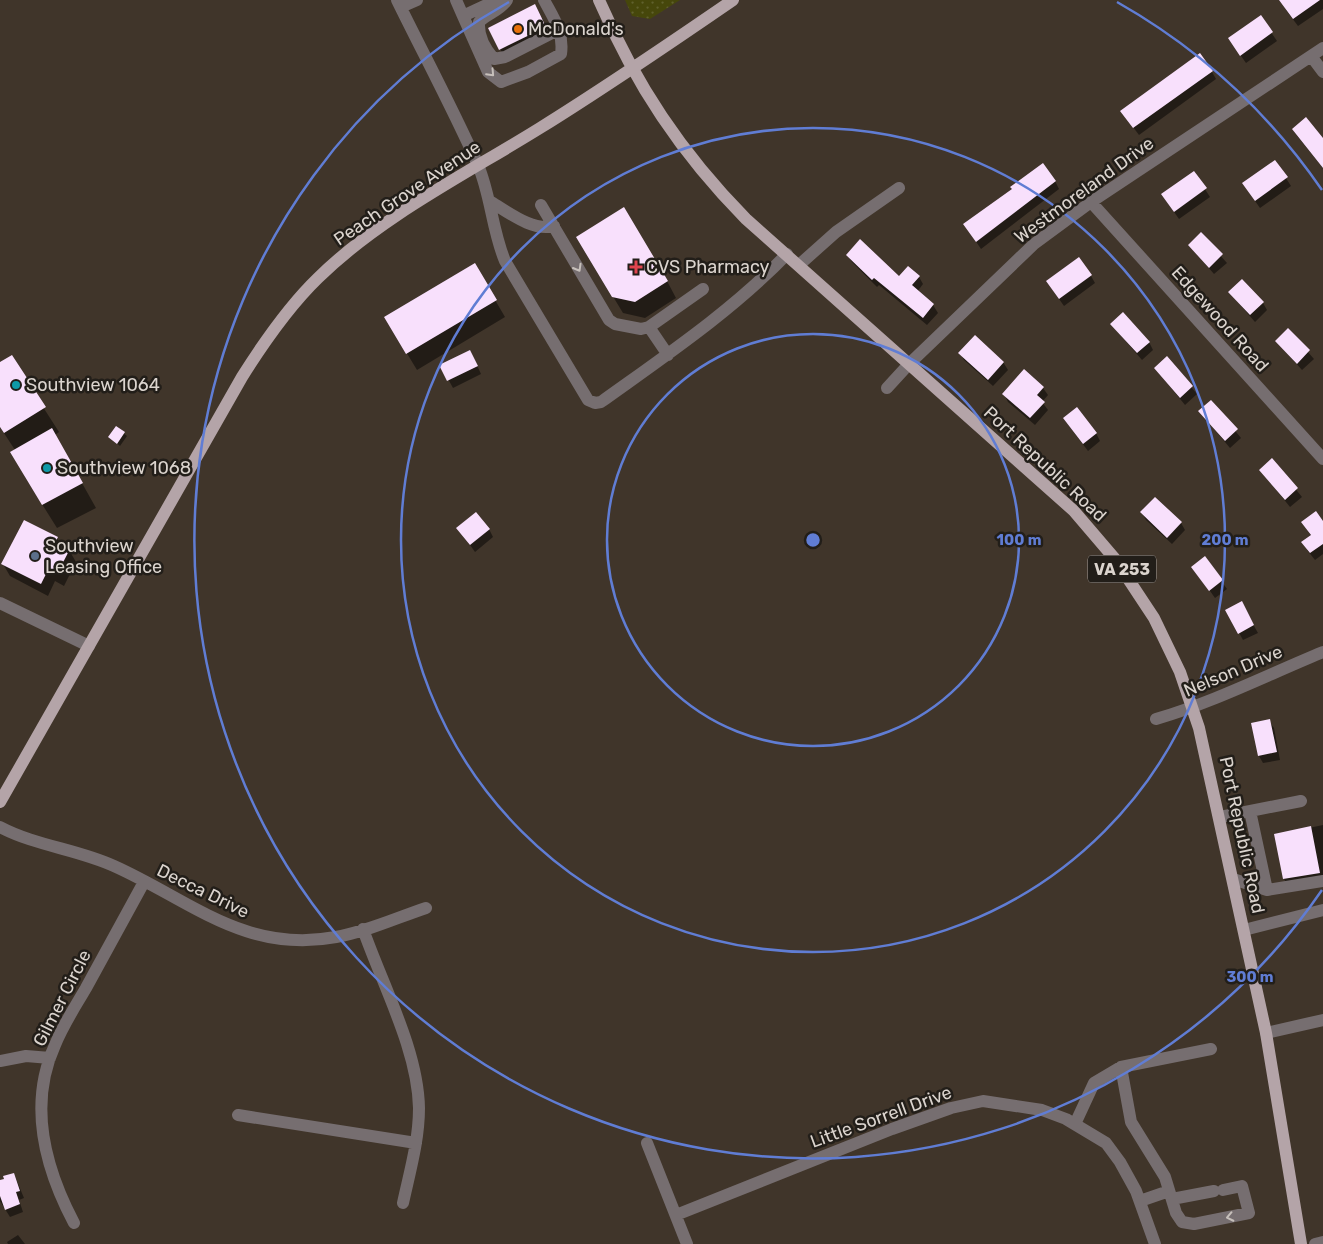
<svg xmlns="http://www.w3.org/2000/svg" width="1323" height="1244" viewBox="0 0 1323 1244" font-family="Rubik,sans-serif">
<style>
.park{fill:url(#park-dots)}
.shadow{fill:#0007}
.building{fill:#f8e0fc}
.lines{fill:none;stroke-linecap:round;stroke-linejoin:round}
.minor{stroke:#766e70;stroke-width:12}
.major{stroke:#b4a4a8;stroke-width:12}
.oneway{stroke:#c7c0bb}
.ring{fill:none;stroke:#607dd4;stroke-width:2.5}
.food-dot{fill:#e8710a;stroke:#221e19;stroke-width:2}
.health-dot{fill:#e0444e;stroke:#221e19;stroke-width:2}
.culture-dot{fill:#0f9aa8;stroke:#221e19;stroke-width:2}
.service-dot{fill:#5c6f8a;stroke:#221e19;stroke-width:2}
.labels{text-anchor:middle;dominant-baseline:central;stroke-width:5;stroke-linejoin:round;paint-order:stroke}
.shield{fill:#221e19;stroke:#a49d98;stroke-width:1}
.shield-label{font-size:16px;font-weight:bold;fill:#dbd4ce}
.poi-label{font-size:18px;fill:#dbd4ce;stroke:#221e19;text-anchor:start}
.street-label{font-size:18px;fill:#dbd4ce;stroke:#221e19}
.centre{fill:#607dd4;stroke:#221e19;stroke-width:2.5}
.ring-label{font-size:15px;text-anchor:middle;font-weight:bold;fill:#607dd4;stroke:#221e19;stroke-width:5;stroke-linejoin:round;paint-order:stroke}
</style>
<defs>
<pattern id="park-dots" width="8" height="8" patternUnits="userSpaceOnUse" patternTransform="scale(1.25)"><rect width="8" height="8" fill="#46470b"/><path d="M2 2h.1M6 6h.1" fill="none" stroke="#60612d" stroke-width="1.8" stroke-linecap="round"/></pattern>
</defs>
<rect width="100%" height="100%" fill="#40352a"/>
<path class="park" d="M625,0H680L650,19L632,16Z"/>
<path class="shadow" d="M1284,0H1323V9L1298,26L1286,10Z
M1260,16L1277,41L1246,63L1234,46Z
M542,18L552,39L507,61L500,49Z
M1212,72L1216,79L1139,135L1127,119Z
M1293,130L1323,139V168L1298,137Z
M1275,161L1291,186L1260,208L1248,191Z
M1194,172L1210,197L1179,219L1167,202Z
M1055,181L1059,189L981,249L965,225Z
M1201,234L1227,263L1214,274L1189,245Z
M577,237L667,281L676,298L645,318L623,313Z
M847,255L899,278L919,277L923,284L917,292L933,305L938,313L927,325L879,285L877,287L852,262Z
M474,264L505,317L417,370L385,317Z
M1091,276L1095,283L1064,306L1052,289Z
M1230,293L1263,303L1267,310L1255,322Z
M1111,324L1149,342L1153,350L1142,360Z
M1288,329L1314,359L1302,370L1276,341Z
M960,353L1003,362L1008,370L993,386L964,360Z
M11,357L59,432L55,435L96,508L57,528L25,477L15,450L0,427V364Z
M1167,358L1197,394L1185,405L1155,368Z
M474,359L481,374L453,388L441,366Z
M1043,388L1048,395L1042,402L1048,410L1035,425L1008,402L1004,394Z
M1211,401L1241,438L1230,448L1200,412Z
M1064,419L1096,433L1100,441L1088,451Z
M116,427L127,436L120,446L109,437Z
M1272,460L1302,497L1290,507L1260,470Z
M1142,513L1181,523L1185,530L1172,544L1146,520Z
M1303,522L1323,523V554L1315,560L1307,550L1311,536Z
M458,528L489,529L493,537L475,552Z
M57,538L61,546L69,550L76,562L64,586L55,581L48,596L10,576L3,564Z
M1205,558L1227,589L1215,598L1198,574Z
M1241,603L1258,633L1243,640L1227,611Z
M1269,721L1274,728L1280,760L1263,763L1259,756Z
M1323,825V885L1291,890L1284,879L1275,835Z
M14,1174L24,1198L19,1200L23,1212L10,1217L0,1201V1182Z
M18,1235L25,1244H8L7,1242Z"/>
<path class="building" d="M1279,0H1320L1293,19Z
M535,4L546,27L499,50L488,28Z
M1261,15L1273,32L1240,56L1228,38Z
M1200,53L1213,71L1133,128L1120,111Z
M1306,117L1323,138V168L1292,129Z
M1275,160L1288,177L1255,201L1242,183Z
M1043,163L1056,181L976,242L963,224L1012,189L1010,187Z
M1194,171L1207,188L1174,212L1161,194Z
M624,207L668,281L635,302L612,297L576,237Z
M1201,232L1223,254L1209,268L1188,245Z
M860,239L899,276L908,266L920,276L912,285L934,304L923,318L874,278L872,280L846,255Z
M1079,257L1092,275L1059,299L1046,281Z
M475,263L497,300L406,354L384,317Z
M1242,279L1264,302L1250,315L1228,292Z
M1123,312L1150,342L1137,353L1110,324Z
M1288,328L1310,350L1297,364L1275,341Z
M975,335L1004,362L988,380L958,353Z
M470,350L478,366L447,381L439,365Z
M12,355L46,407L4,433L0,427V362Z
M1167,356L1193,386L1180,398L1154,368Z
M1024,369L1044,387L1037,395L1045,402L1030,418L1002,394Z
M1211,400L1238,429L1225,441L1198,411Z
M1077,407L1097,433L1083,444L1063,418Z
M116,426L125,432L117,444L108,437Z
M52,428L83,483L42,505L10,452Z
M1272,458L1298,488L1285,500L1259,470Z
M1155,497L1182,522L1167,538L1140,512Z
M1316,511L1323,521V544L1310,553L1301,542L1311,535L1301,522Z
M476,512L490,529L470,545L456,528Z
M24,520L58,537L56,541L70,549L57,574L48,570L41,584L1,564Z
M1205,556L1223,580L1209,591L1191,567Z
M1242,601L1254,625L1238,634L1225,610Z
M1270,719L1277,752L1258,756L1251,723Z
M1311,826L1320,873L1283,879L1274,834Z
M14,1173L20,1191L16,1192L20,1204L5,1210L0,1196V1180L4,1179L3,1176Z"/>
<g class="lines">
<path class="minor" d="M397,0C424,55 453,109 478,165C491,196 492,230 505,261L588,400L595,403L601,402C665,356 732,311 787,254
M456,0L463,16
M497,0L463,16L488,72L501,82L528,72L561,54C564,32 554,19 544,0
M507,0C500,11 488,13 479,22C478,36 484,48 494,59L505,57L560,29
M401,7L417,0
M1311,56L1323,72
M491,202C508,212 533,232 554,226
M1091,202L1323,459
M541,205L609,320L615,324L641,329L649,327L703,289
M799,265L836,232L899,188
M649,327L668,355
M887,388L909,364L1034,244L1091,202L1323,48
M0,603L89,646
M1156,719C1214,702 1267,675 1323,652
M1250,811L1267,890
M1220,817L1301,801
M0,827C36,846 77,849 114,866C190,900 245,954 336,937C366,932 396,918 426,908
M1233,879L1267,890L1323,881
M363,929C382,984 418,1050 419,1108C419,1140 410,1171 403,1203
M1244,930L1323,910
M1266,1033L1323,1020
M0,1061L26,1056L50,1058
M1121,1067L1131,1122L1165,1177L1176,1213L1182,1222L1194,1224L1249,1213L1242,1186L1223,1190
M238,1115L416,1143
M1075,1124L1094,1083L1121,1067L1211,1049
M647,1143L687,1244
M1172,1199L1214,1191
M1140,1201L1169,1191
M676,1215L892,1129L951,1108L983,1101L1042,1110L1066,1119L1106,1143L1120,1162L1136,1191L1155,1244
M74,1223C45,1168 28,1104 55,1045C63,1025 75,1007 86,988C105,953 125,917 144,882
M1315,1244L1323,1242"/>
<path class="major" d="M599,0C636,85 681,153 746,219L1074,511L1115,559L1154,618L1180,672L1199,728L1266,1033L1301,1244
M0,802L242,377C264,342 288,307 318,278C380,217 466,174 540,128C606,87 669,44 733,0"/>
</g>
<defs><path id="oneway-chevron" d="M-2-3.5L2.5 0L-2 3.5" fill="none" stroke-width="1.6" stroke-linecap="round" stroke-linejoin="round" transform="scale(1.25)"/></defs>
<g class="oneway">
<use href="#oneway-chevron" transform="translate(491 73) rotate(47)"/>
<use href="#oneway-chevron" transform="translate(578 268) rotate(60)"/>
<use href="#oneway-chevron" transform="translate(1230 1217) rotate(168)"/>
</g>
<g class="ring">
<circle cx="813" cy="540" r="206"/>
<circle cx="813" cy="540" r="412"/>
<path d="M1322 890A618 618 0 1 1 509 2M1117 2A618 618 0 0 1 1322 190"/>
</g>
<circle class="food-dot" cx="518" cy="29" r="5"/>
<path class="health-dot" d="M633.5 259.5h5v5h5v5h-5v5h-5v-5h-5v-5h5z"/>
<g class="culture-dot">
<circle cx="16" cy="385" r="5"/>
<circle cx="47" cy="468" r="5"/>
</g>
<circle class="service-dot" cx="35" cy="556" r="5"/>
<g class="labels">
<rect class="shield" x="1088" y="555.5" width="68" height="27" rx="4"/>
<g class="shield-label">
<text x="1122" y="569">VA 253</text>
</g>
<g class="poi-label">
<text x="528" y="29">McDonald's</text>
<text x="646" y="267">CVS Pharmacy</text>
<text x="26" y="385">Southview 1064</text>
<text x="57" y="468">Southview 1068</text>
<text x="45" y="546">Southview<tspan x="45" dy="21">Leasing Office</tspan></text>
</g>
<g class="street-label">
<text transform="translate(1084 190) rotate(-36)">Westmoreland Drive</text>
<text transform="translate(407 193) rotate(-34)">Peach Grove Avenue</text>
<text transform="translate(1220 319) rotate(48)">Edgewood Road</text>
<text transform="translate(1045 464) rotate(43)">Port Republic Road</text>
<text transform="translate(1233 671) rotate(-23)">Nelson Drive</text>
<text transform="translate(1242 835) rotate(78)">Port Republic Road</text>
<text transform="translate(203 891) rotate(26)">Decca Drive</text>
<text transform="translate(62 998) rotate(-63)">Gilmer Circle</text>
<text transform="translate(881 1117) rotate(-20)">Little Sorrell Drive</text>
</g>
</g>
<circle cx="813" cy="540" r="8" class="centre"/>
<g class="ring-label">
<text x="1019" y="545">100 m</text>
<text x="1225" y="545">200 m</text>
<text x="1250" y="982">300 m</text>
</g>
</svg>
